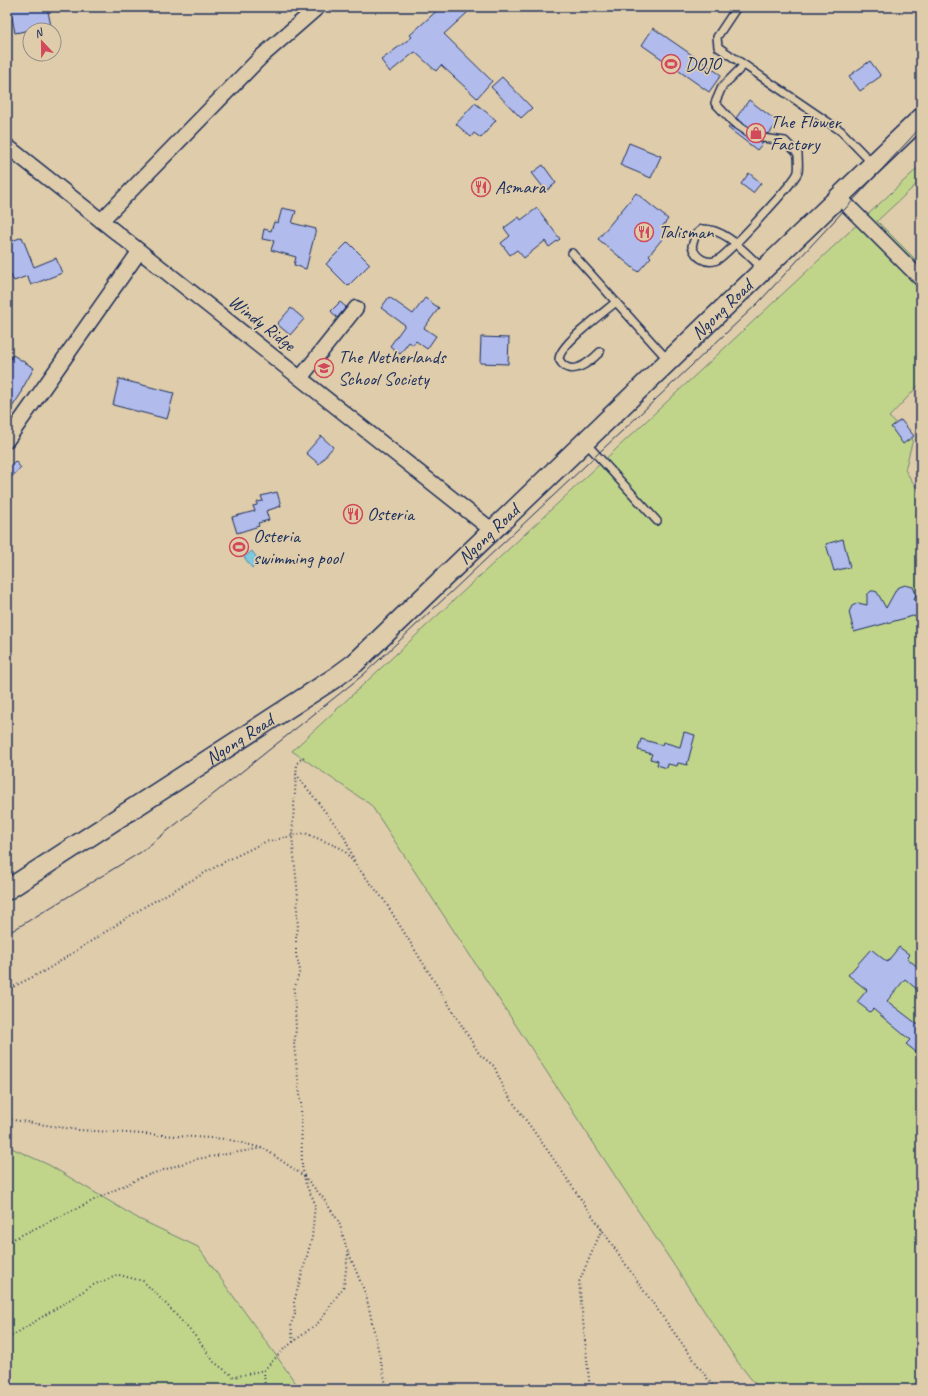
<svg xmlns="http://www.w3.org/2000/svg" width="928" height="1396" viewBox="0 0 928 1396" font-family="Caveat,sans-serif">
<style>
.green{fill:#c1d58a;stroke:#6e8274}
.water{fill:#7fc9df;stroke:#578bab}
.building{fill:#b1bbec;stroke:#1b2f5e}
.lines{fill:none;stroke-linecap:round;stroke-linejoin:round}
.lane-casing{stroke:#1b2f5e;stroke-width:10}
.street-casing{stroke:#1b2f5e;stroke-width:17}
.secondary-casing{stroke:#1b2f5e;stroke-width:22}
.path{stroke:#1b2f5e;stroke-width:2;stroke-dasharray:1 3;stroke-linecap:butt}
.lane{stroke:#dfccaa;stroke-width:7}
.street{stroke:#dfccaa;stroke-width:14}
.secondary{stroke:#dfccaa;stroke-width:19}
.tram{stroke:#1b2f5e;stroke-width:1}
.labels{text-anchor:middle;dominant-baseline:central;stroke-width:3.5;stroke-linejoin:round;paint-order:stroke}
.poi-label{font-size:19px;fill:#1b2f5e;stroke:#dfccaa;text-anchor:start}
.street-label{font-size:19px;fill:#1b2f5e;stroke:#dfccaa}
</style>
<rect width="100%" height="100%" fill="#dfccaa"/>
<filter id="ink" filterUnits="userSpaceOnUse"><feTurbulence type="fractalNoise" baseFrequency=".025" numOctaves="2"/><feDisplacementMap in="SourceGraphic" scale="8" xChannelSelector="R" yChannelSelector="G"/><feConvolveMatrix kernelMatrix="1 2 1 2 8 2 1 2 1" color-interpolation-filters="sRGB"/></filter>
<g filter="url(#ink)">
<path class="green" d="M921,165V180L877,221L921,265V383L889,417L913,439L905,470L921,495V1389H759L737,1361L371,805L292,751Z
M7,1146L49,1165L139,1219L198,1247L300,1389H7Z"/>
<path class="water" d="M252,551L260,562L252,568L244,557Z"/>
<path class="building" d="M10,7H47L51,26L15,33Z
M441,7H461L467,13L444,34L492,81L477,98L441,65L436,71L415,52L390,72L381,60L412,37L410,35Z
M653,28L721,75L709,92L642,45Z
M870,61L881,76L860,91L849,76Z
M502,77L532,108L521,118L491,87Z
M749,100L778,122L769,134L757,132L736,118Z
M475,103L496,120L481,138L474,133L471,137L456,124Z
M730,126L752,141L763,143L757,150L728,128Z
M629,143L661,156L651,178L620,165Z
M543,165L556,183L546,191L532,173Z
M749,173L761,183L753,193L741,184Z
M636,193L668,219L662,227L668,232L649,255L651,257L638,272L598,239Z
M282,208L296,211L292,223L316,229L306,269L294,265L296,257L271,250L274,241L262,239L264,229L271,231L274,222L278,223Z
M537,208L560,239L549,247L545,241L524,258L517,250L510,255L501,243L510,236L504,228L519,217L521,220Z
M22,237L34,267L56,258L62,273L31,285L27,276L14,281L10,274L7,275V261L10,259L7,250V243Z
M348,242L370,264L348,286L326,264Z
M389,297L413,314L425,298L439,308L424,328L436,336L427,349L416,341L413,345L409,342L400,354L390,346L405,325L381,308Z
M340,302L346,307L337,318L331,311Z
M291,308L304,319L290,335L277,324Z
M481,337L509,338L508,364L480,363Z
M13,355L34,368L21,391L22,392L7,415V365Z
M119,379L174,393L167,419L113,405Z
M901,420L914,436L903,444L891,427Z
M321,436L333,447L319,464L306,453Z
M15,461L21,468L7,481V469Z
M277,492L281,506L266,511L269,520L258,523L259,526L237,533L232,517L255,511L253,506L257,505V502L263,501L261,496Z
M843,539L850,567L834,571L826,544Z
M905,585L913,587L916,594L914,600L921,602V619L913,616L854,632L849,612L852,606L858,603L867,605V595L871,591H874L877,592L886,608L897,588Z
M684,732L695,735L687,765L678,763L677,766L668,764L667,768L657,765L658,761L650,759L652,754L638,750L641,739L662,745L663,742L680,747Z
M899,947L910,955L907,958L921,970V993L905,979L887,1001L921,1027V1056L906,1044L910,1040L873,1009L870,1012L857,1002L867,990L848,975L871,949L887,962Z"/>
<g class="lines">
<defs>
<path id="lane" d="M737,7L717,37L718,47L841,131L873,164
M744,65L722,87L715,103L733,122L755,137L785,141L798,154C798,159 799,167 798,172C795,182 727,255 717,260C706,265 695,257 692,246L696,234L702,229C726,228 746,254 763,269
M572,253L668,360
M600,352C589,363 569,379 559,359C560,344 603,313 616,302
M585,442L657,521"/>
<path id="street" d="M7,146L493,531
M839,197L921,279
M101,221L262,56L318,7
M301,377L356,308
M7,440L139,252"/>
<g id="secondary">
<path id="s1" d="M7,890L336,677L355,663L921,118"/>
</g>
</defs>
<use href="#lane" class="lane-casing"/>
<use href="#street" class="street-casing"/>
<use href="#secondary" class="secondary-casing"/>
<path class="path" d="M296,774L344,836L355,862
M7,990L48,969L144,907L226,861L265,842L305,833L343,849L384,900L480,1055L494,1066L505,1091L550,1154L644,1291L715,1389
M7,1119L78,1130L226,1139L262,1148
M7,1242L142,1177L197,1159L263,1148L304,1176L323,1198L339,1222L348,1253L344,1286L319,1322L284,1349L264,1370L234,1377L214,1362L196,1337L168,1306L143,1281L119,1275L93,1285L7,1339
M349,1254L366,1295L387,1389
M293,1342L291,1324L295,1314L294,1302L312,1238L315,1203L306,1185L302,1166L301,1103L294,1045L296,1029L294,990L300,970L296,955V938L298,928L297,913L298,896L292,836L297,763L305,756
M264,1370L265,1389
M590,1389L579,1282L602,1229"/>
<use href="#lane" class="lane"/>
<use href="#street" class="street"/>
<use href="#secondary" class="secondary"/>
<path class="tram" d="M7,934L141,852L363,675L759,302L921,127"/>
</g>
</g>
<defs>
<symbol id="stadium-ring" viewBox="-11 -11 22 22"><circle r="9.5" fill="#dfccaa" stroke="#d1495b" stroke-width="1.5"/><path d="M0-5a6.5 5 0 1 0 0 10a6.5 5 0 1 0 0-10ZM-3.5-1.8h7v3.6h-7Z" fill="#d1495b"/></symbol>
<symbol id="shop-ring" viewBox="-11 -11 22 22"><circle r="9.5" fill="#dfccaa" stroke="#d1495b" stroke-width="1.5"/><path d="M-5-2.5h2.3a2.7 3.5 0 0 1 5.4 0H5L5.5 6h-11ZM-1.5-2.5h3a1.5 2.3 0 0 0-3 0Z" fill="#d1495b"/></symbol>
<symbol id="restaurant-ring" viewBox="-11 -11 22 22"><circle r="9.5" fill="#dfccaa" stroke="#d1495b" stroke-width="1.5"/><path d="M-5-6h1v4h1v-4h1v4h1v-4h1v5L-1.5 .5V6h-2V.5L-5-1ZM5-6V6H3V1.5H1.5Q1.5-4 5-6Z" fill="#d1495b"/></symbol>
<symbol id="school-ring" viewBox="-11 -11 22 22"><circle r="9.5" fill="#dfccaa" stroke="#d1495b" stroke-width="1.5"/><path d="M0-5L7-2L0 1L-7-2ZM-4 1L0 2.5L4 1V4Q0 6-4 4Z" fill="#d1495b"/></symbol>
</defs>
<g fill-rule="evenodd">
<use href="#stadium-ring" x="660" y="53" width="22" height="22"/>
<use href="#shop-ring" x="745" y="122" width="22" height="22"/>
<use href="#restaurant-ring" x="470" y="176" width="22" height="22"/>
<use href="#restaurant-ring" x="633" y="221" width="22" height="22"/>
<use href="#school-ring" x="313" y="357" width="22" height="22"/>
<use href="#restaurant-ring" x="342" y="503" width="22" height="22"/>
<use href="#stadium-ring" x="228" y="536" width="22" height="22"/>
</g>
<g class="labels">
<g class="poi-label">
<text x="685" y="64">DOJO</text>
<text x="770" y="122">The Flower<tspan x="770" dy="22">Factory</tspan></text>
<text x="495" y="187">Asmara</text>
<text x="658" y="232">Talisman</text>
<text x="338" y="357">The Netherlands<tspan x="338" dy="22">School Society</tspan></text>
<text x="367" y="514">Osteria</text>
<text x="253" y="536">Osteria<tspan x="253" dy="22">swimming pool</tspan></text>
</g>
<g class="street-label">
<text stroke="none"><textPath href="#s1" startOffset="925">Ngong Road</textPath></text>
<text transform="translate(262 323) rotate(38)">Windy Ridge</text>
<text stroke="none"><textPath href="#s1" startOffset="601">Ngong Road</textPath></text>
<text stroke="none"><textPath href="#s1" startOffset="277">Ngong Road</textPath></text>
</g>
</g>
<rect width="928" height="1396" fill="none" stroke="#dfccaa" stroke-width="24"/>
<rect x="12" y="12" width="904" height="1372" fill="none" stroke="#1b2f5e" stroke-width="1.5" filter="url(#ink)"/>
<g transform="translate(42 42) rotate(338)"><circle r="19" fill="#dfccaa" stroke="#918d8c"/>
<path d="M0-3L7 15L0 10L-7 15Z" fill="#d1495b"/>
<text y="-6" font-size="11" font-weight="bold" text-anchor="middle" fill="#1b2f5e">N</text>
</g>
</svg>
